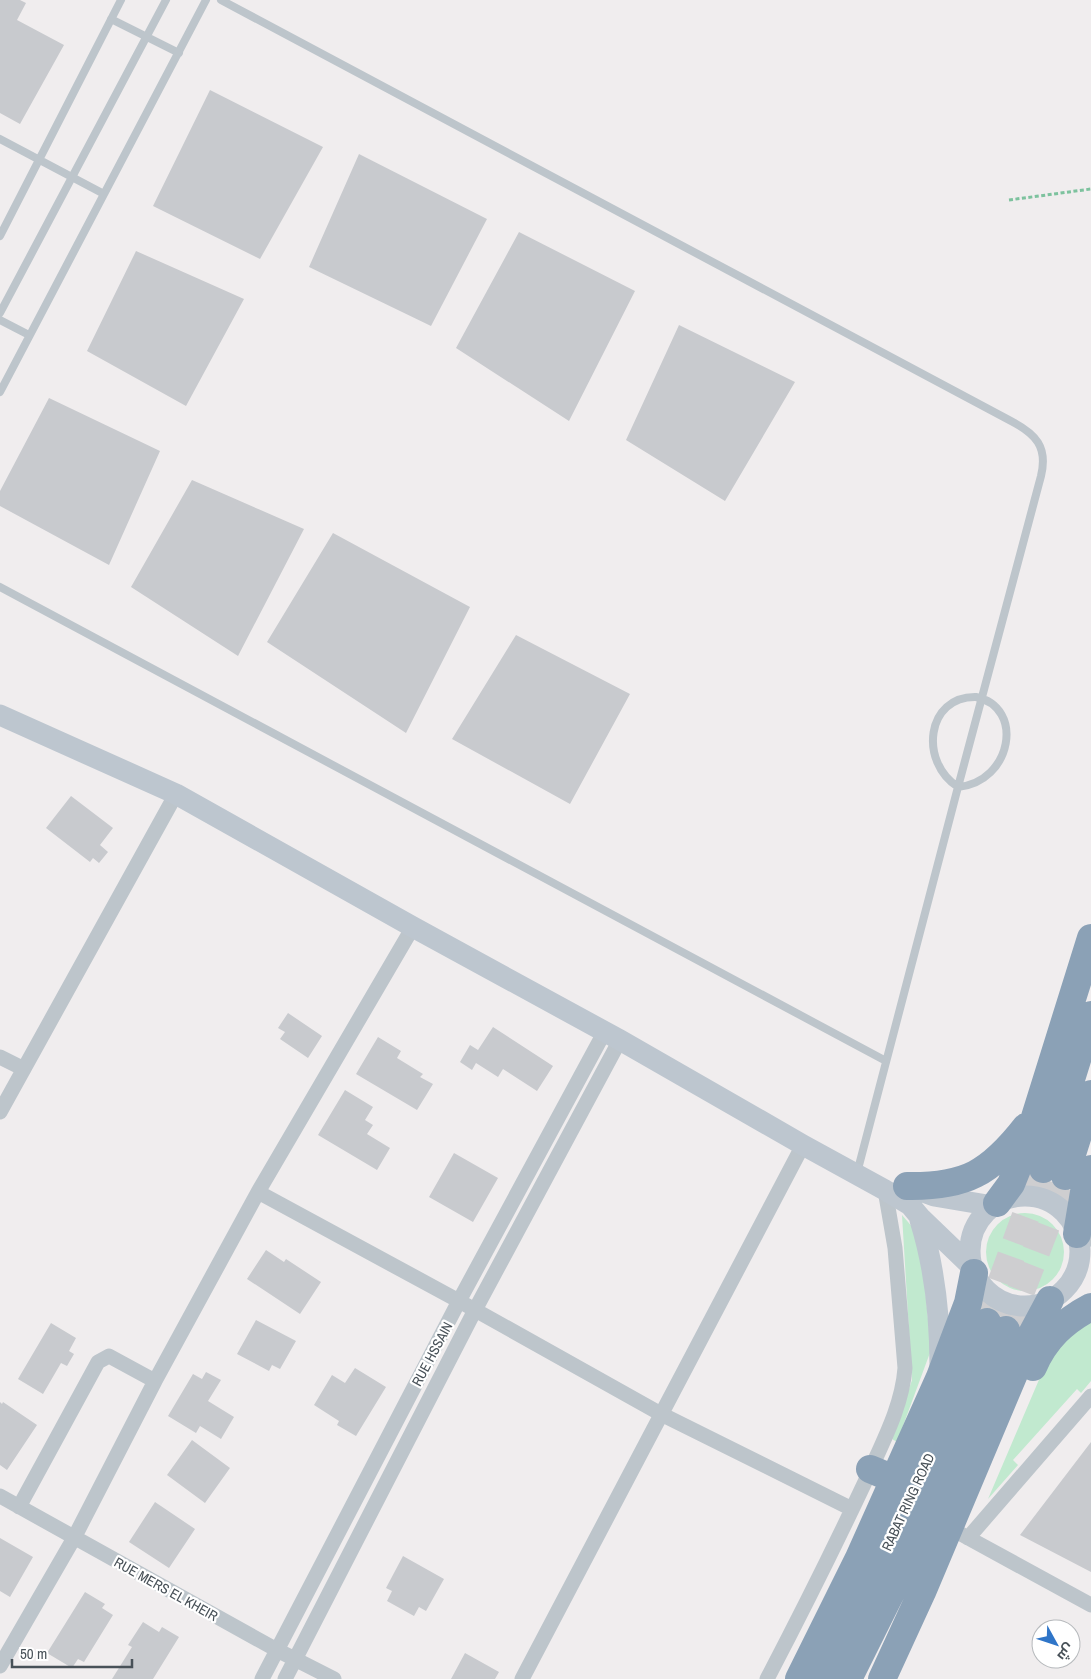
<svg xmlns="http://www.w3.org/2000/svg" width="1091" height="1679" viewBox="0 0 1091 1679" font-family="'Archivo Narrow',Cairo,sans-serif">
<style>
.green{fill:#c1e9cf}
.building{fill:#c8cace}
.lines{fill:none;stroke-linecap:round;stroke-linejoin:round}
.highway-tunnel{stroke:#ceced0;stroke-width:28;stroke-dasharray:28 14;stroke-linecap:butt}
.path{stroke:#7dc29e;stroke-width:3;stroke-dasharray:4 2.5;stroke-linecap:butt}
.lane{stroke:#bdc5cb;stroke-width:8}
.street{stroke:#bdc5cb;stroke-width:15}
.secondary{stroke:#bdc6cf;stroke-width:21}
.highway{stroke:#8ba1b6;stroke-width:28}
.labels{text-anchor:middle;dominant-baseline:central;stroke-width:4.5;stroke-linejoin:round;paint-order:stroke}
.street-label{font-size:14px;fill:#485158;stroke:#fff}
</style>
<rect width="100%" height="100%" fill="#f0edee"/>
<path class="green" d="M986 1252a39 39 0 1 1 78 0a39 39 0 1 1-78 0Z
M902,1215L920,1236L931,1350L897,1442L892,1439L912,1380Z
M1091,1322V1381L1081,1393L1077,1389L1013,1460L1018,1465L988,1499L1041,1375L1065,1338Z"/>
<path class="building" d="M0,0H20L26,3L17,20L64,45L20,124L0,113Z
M210,90L323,147L260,259L153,206Z
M359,154L487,219L431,326L309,267Z
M519,232L635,291L569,421L456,348Z
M136,251L244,299L186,406L87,351Z
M679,325L795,382L725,501L626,440Z
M49,398L160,451L109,565L0,506V491Z
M192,480L304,529L238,656L131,587Z
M333,533L470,607L406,733L267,642Z
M516,635L630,694L570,804L452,739Z
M71,796L113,828L100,845L108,852L99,863L93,858L90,862L46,828Z
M288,1013L322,1036L308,1058L280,1039L285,1032L278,1028Z
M493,1027L553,1066L537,1091L503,1069L498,1077L476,1063L472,1070L460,1062L470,1045L478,1050Z
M378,1037L401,1051L397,1058L423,1074L420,1077L433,1084L417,1110L356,1074Z
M345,1090L373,1107L365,1120L373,1125L367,1134L390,1148L377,1170L318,1135Z
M454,1153L498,1178L473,1222L429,1197Z
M266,1250L284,1262L286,1259L321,1282L300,1314L247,1279Z
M256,1320L296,1341L280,1369L272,1365L269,1371L237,1354Z
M51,1323L76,1338L69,1351L74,1354L67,1366L61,1363L43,1394L18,1379Z
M355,1368L386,1387L356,1436L337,1425L339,1421L314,1405L332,1375L345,1383Z
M206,1372L221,1380L208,1401L234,1417L221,1439L200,1426L196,1433L168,1416L193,1374L202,1379Z
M0,1402L2,1404L3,1402L37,1425L7,1470L0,1465Z
M192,1440L230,1468L205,1503L167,1475Z
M1091,1442V1572L1020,1535Z
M155,1502L195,1529L169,1568L129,1542Z
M0,1538L33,1557L10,1597L0,1591Z
M403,1556L444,1579L426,1611L419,1607L414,1616L387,1601L392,1591L386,1588Z
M85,1592L105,1604L102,1608L113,1615L84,1662L78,1659L72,1668L47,1653Z
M143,1622L159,1632L162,1627L179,1637L153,1679H112L132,1647L128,1645Z
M465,1653L499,1672L495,1679H451Z"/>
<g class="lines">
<path class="highway-tunnel" d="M987,1322L1043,1169
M1006,1330L1065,1176"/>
<path class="path" d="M1009,200L1091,189"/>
<path class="lane" d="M221,0L1011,421C1036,434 1048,447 1041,476L958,787L857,1173
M111,19L179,53
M0,139L104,194
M0,236L121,0
M0,313L166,0
M0,320L29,335
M0,392L206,0
M0,587L886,1061
M976,697C1025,707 1012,782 958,787C919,762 926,696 976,697Z
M1080,1252L1091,1240"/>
<path class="street" d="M0,1057L24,1069
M0,1112L176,794
M258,1192L459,1301L661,1414L852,1509
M0,1496L277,1650L334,1679
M19,1507L98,1362L109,1356L155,1381
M961,1534L1091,1605
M968,1538L1091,1396
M0,1666L74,1538L155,1381L258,1192L413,927
M262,1679L459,1301L605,1031
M285,1679L475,1310L620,1040
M522,1679L803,1145
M767,1679C801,1614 834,1548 865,1482C881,1445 902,1408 905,1368L895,1248L885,1190"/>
<path class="secondary" d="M0,715L176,794L413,927L620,1040L803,1145L885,1190L910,1205L920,1217L971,1266
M915,1189L934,1196L993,1206
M970 1251a55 55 0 1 1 110 0a55 55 0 1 1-110 0Z
M920,1220C935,1268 940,1317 940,1367"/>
<path class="highway" d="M1043,1169L1091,1015
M1065,1176L1091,1094
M907,1186C966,1187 990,1173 1026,1127
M997,1203L1011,1184L1025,1149L1091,938
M1077,1234L1084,1192L1091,1169
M1033,1367C1045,1339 1064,1321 1091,1307
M870,1469L894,1479
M799,1679L859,1558L940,1377L968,1303L974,1273
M823,1679L907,1508L987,1322
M848,1679L928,1518L1006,1330
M882,1679L922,1592L1027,1343L1050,1300"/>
</g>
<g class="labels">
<g class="street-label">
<text transform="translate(432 1354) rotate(-62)">RUE HSSAIN</text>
<text transform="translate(908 1502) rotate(-65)">RABAT RING ROAD</text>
<text transform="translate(166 1589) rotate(29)">RUE MERS EL KHEIR</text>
</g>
</g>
<g transform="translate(1056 1644) rotate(130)"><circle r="24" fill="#ffffff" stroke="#b6b9bc"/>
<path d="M0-4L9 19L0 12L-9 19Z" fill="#2f75c8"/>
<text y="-8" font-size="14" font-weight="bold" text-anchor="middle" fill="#485158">ش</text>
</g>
<path d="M12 1659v8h120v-8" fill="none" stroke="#485158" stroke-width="2.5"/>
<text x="20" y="1659" font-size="15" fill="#485158" stroke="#ffffff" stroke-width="4" paint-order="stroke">50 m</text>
</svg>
